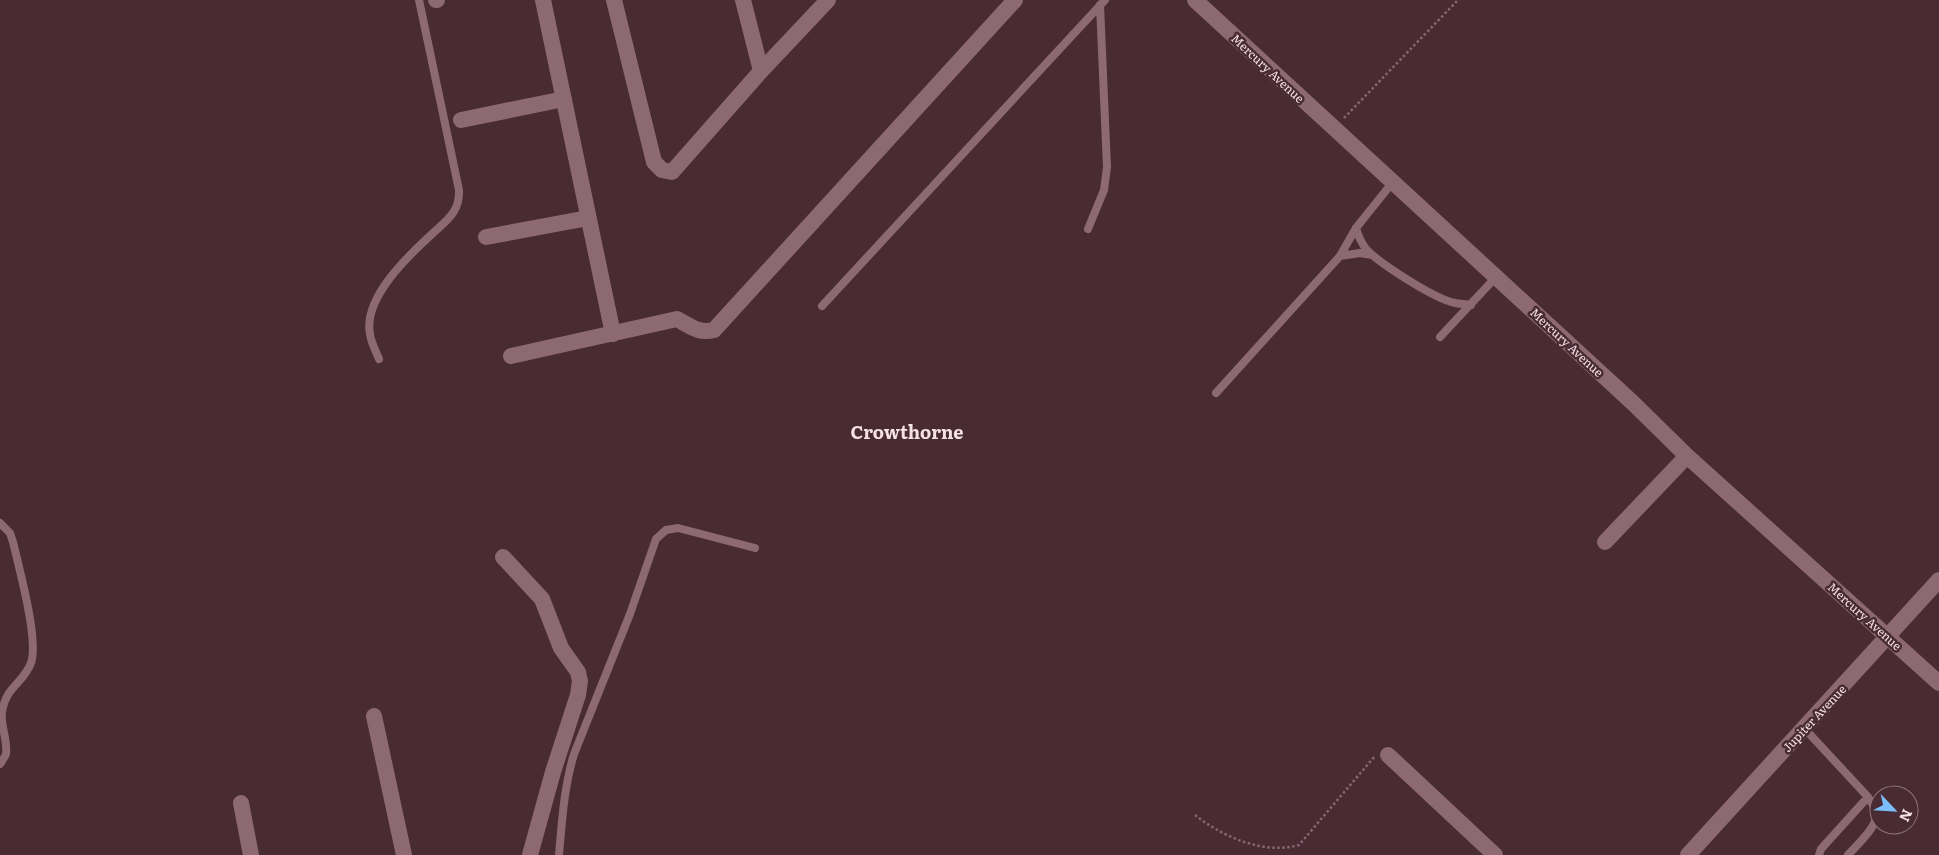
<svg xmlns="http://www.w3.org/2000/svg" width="1939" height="855" viewBox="0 0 1939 855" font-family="Literata,serif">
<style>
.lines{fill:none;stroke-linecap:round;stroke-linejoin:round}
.path{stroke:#846971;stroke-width:2.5;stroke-dasharray:2.5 2.5;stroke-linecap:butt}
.lane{stroke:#8d6973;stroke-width:8}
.street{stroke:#8d6973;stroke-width:16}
.labels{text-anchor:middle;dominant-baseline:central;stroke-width:5;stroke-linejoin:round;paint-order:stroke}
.street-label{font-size:12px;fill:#f6e1e6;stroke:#492b34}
.district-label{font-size:18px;font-weight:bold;fill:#f6e1e6;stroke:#492b34}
</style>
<rect width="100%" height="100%" fill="#492b34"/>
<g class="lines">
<path class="path" d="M1344,118L1458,0
M1195,815C1223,837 1264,855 1299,845L1375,756"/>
<path class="lane" d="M1356,228C1358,236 1361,242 1366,249C1380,264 1435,299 1455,303C1460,304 1466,304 1471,305
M1088,229L1104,190L1107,167L1100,5
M1340,256L1360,253L1372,255
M822,306L1105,0
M1440,337L1496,277
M379,359C376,351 371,343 370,334C363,298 408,256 432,234C447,220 460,212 459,190L419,0
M1216,393L1340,256L1356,228L1392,183
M0,523L10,533L13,542C19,568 39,640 31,663C23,684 6,686 2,712C0,725 8,740 6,754C5,757 2,761 0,764
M1804,728L1868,797C1872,803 1876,808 1876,816C1877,827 1856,846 1848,855
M559,855C562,821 564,787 574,754L630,614L656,539L666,530L678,528L755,548
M1819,855L1821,849L1868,797"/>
<path class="street" d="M436,0H437
M543,0L613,334
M614,0L654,162L662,170L672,172L761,71L828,0
M743,0L761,71
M1195,0L1633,403L1687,456L1939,683
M461,120L564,99
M486,237L588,218
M511,356L677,319C690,326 699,334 714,330L1015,0
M1605,542L1687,456
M503,557L542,599L561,648L578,672L580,681L578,695L553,772L530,855
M374,716L404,855
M1388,755L1495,855
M241,803L251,855
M1688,855L1939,580"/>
</g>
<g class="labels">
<g class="street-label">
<text transform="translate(1268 68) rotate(43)">Mercury Avenue</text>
<text transform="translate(1567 342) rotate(43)">Mercury Avenue</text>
<text transform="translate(1865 616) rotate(42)">Mercury Avenue</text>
<text transform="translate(1814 718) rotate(-47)">Jupiter Avenue</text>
</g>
<g class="district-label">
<text x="907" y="431">Crowthorne</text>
</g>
</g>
<g transform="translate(1894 810) rotate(115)"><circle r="24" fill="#492b34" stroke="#8e747b"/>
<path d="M0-4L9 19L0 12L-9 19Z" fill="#7cbef9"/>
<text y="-8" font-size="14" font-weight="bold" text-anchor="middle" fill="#f6e1e6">N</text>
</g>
</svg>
